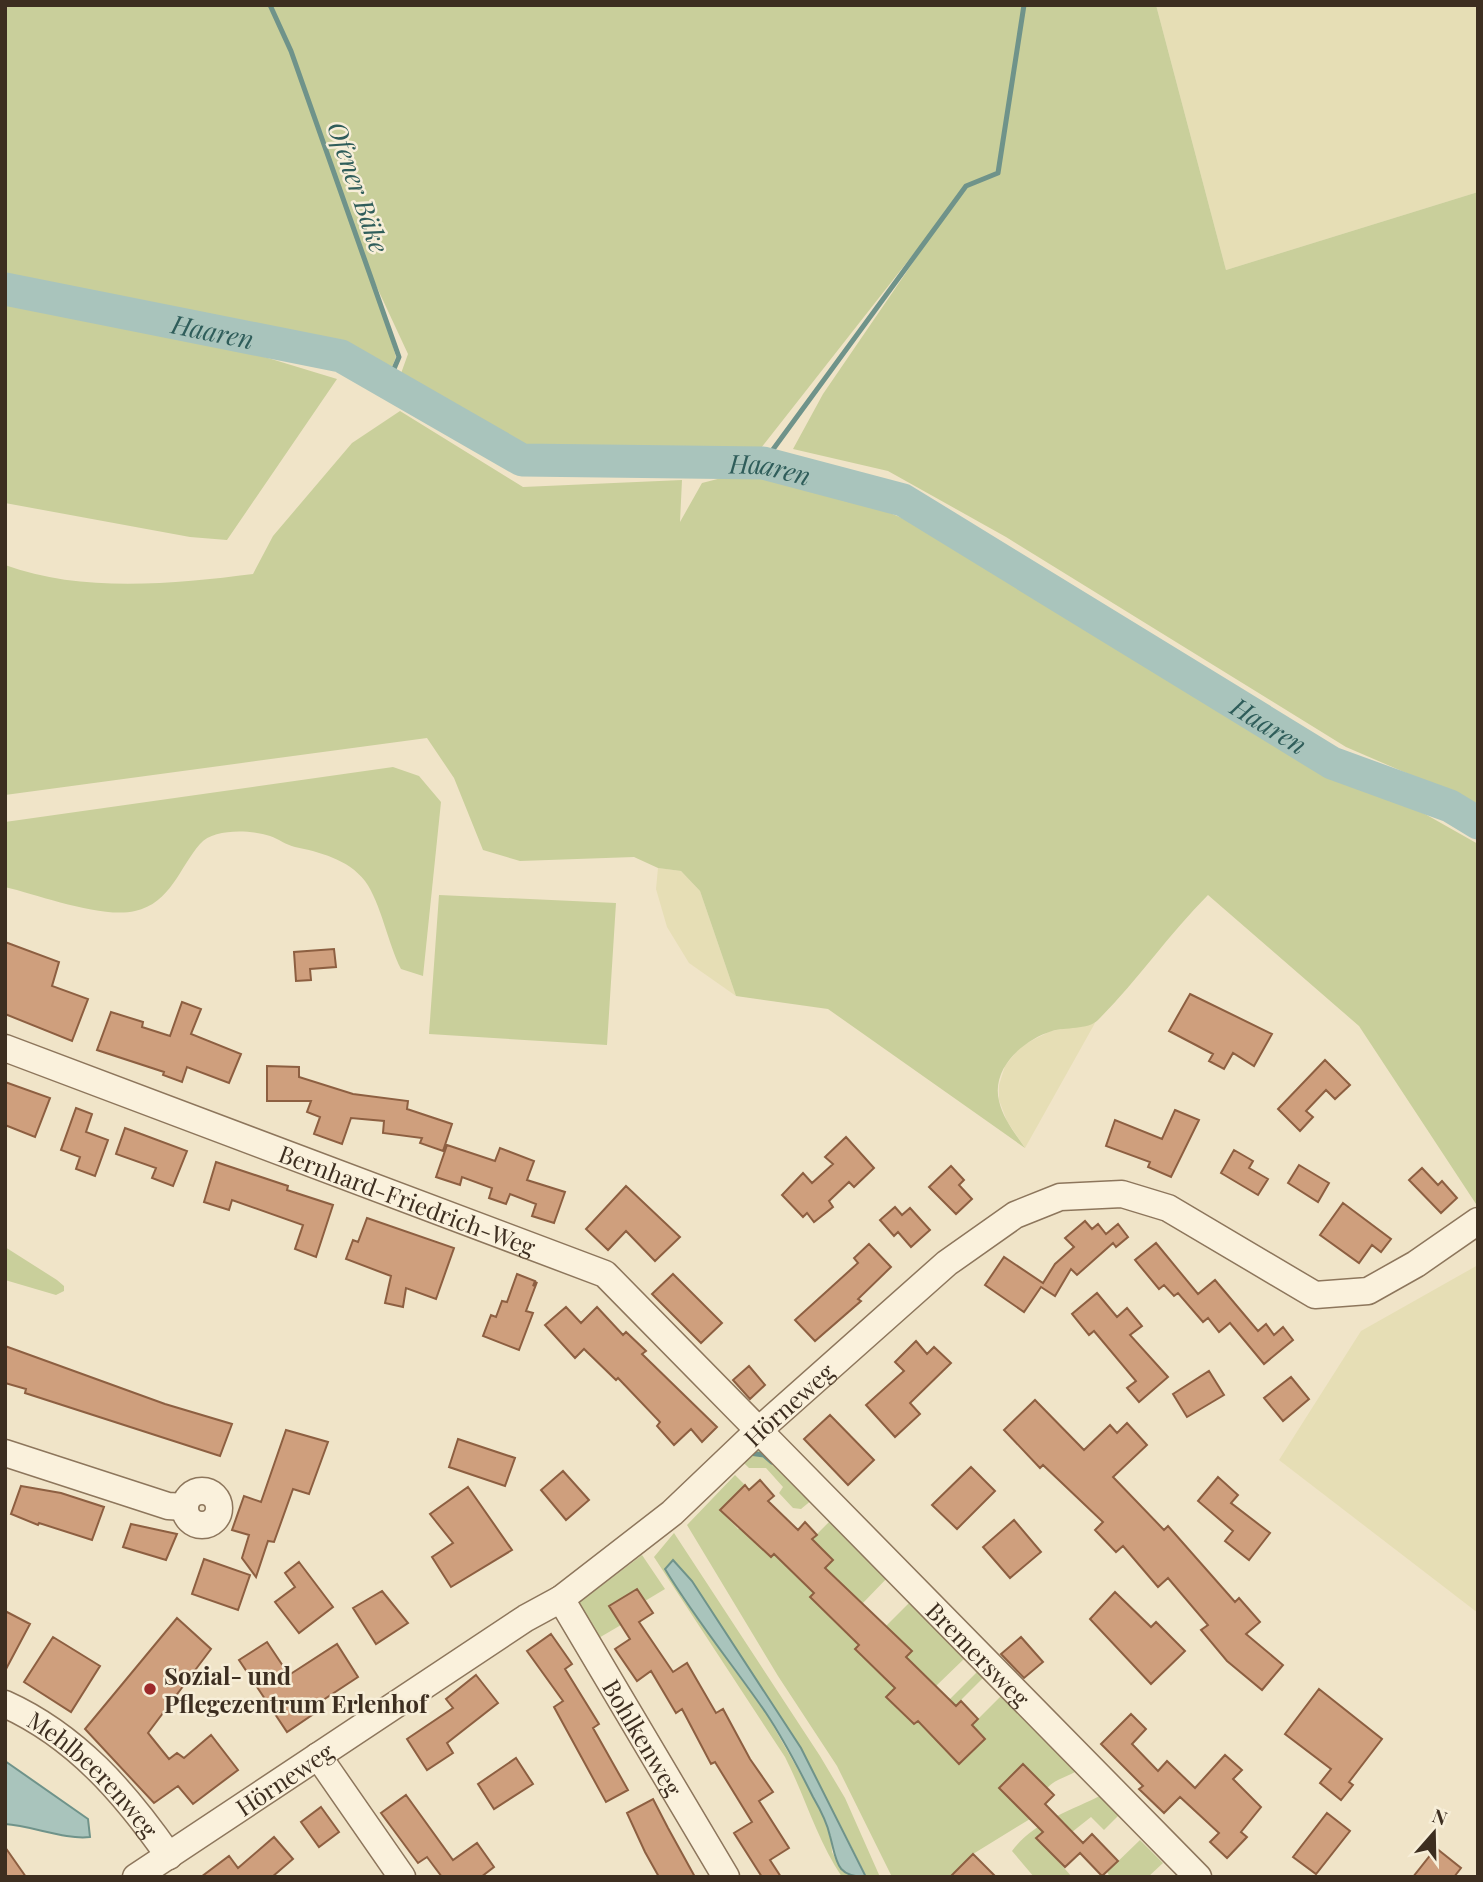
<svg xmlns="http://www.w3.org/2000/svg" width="1483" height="1882" viewBox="0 0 1483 1882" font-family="'Playfair Display',serif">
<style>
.farmland{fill:#e6deb5}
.green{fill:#c9cf9b}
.water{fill:#a9c4bc;stroke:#6f938a;stroke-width:2}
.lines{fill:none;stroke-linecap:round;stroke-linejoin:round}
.stream{stroke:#6f938a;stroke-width:5}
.river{stroke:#a9c4bc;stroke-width:33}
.building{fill:#cf9f7d;stroke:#8d5f41;stroke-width:2}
.minor-casing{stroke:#8d765c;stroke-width:29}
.minor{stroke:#faf1dc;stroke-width:26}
.poi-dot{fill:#9e2a2b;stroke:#f7eed8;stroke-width:2.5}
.labels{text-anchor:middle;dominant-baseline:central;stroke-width:5;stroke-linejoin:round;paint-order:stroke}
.street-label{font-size:24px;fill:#3d2e20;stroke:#f7eed8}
.poi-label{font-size:24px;font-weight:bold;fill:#3d2e20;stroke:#f7eed8;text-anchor:start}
.water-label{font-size:26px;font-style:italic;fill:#2f5d5a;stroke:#f7eed8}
</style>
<rect width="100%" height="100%" fill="#f0e4c8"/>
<path class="farmland" d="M1156,5H1478V192L1226,270Z
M658,868L681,871L700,891L736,996L689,963L667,927L656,889Z
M1095,1023L1025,1148L1007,1121L999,1100V1085L1005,1066L1021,1046L1051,1031Z
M1478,1265V1613L1279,1460L1361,1331Z"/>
<path class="green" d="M5,5H1156L1226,270L1478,192V804L1346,747L1006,537L888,471L793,449L823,394L955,201L761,448L627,446L525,451L399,379L408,354L374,281L396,357L392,367L339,342L5,276Z
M5,303L229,346L337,379L227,540L190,537L5,503Z
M400,411L523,487L682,480L680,522L702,483L737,474L779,479L845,494L909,521L1007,574L1320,770L1425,814L1478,844V1207L1359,1026L1208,895C1169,934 1137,981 1098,1020C1088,1030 1065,1027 1052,1031C1023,1040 991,1068 999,1101C1003,1119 1015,1133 1025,1148L828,1009L736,996L700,891L681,871L658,868L634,857L520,861L483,850L454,778L427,738L5,795V565C81,593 174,584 253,574L273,536L352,443Z
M393,767L419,776L441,802L423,976L401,969C388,944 381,903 365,881C348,859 319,852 295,847C286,845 279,839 270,836C251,830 214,828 200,844C179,868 171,903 135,911C102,919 39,895 5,887V822Z
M439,895L616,903L607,1045L429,1034Z
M5,1247L57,1280L64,1286V1291L56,1295L5,1280Z
M750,1450L763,1451L813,1499L801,1509L793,1508L779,1493L783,1487L766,1468H749L739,1458Z
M735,1475L745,1485L720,1510L738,1529L768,1501L777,1509L750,1537L771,1557L795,1533L782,1562L807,1586L833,1560L812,1539L832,1519L889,1576L862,1604L832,1575L810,1597L844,1630L873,1631L855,1650L884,1678L912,1651L886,1626L911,1601L966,1657L936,1686L916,1667L887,1696L915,1724L941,1698L947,1702L979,1670L985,1676L929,1732L958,1764L972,1725L1003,1694L1080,1768C1069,1778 1059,1776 1047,1788L1022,1764L999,1788L1030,1819L973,1854L951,1877H892L837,1766L778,1676L687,1525Z
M674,1533L820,1756L845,1798L880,1877H867L801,1748L692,1581L673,1560L681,1596L767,1715L823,1814L831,1838L832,1852L842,1871L853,1877H842C817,1840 805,1796 785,1757L654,1557Z
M642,1555L665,1589L645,1601L637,1589L610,1606L621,1625L597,1639L576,1605Z
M1102,1795L1121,1813L1104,1830L1091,1817L1072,1832L1058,1817L1037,1837L1072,1877H1034L1012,1851C1032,1823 1072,1810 1102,1795Z
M1140,1840L1163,1863L1148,1877H1110L1107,1872Z"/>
<path class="water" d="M673,1560L692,1581L801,1748L866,1877C835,1877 837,1861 830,1836C827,1822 820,1809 813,1797C799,1769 784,1740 766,1713C733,1665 695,1619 665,1569Z
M5,1761L88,1819L90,1837C65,1840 33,1826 5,1824Z"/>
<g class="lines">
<path class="stream" d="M270,5L291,51L399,357L388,383
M763,463L966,186L998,173L1024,5
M749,1453L764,1455L772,1462"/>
<path class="river" id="s1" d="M5,289L341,356L522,460L763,463L903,500L1332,763L1450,806L1478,823"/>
</g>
<path class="building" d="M5,942L59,962L52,986L88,999L72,1041L5,1014Z
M334,949L336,967L310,969L311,980L296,981L294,952Z
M1190,994L1272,1034L1254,1066L1233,1053L1224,1069L1209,1061L1213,1054L1169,1031Z
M182,1002L201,1009L191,1034L241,1054L229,1083L187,1067L182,1082L163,1075L164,1072L97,1050L111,1012L143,1022L142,1027L170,1036Z
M1325,1060L1350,1085L1335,1099L1326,1090L1306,1111L1313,1117L1300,1131L1278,1109Z
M267,1066L299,1067V1077L353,1094L408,1101L407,1109L452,1124L443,1151L420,1143L422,1138L383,1133L384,1121L351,1118L342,1144L314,1134L320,1117L307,1112L311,1101H267Z
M5,1082L50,1098L35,1137L5,1125Z
M76,1108L92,1114L86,1132L108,1140L95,1176L76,1169L80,1157L61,1150Z
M1175,1110L1199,1120L1171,1177L1148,1167L1150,1162L1106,1146L1115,1120L1162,1139Z
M125,1128L187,1151L173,1186L152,1178L156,1168L116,1154Z
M846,1137L874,1168L854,1187L849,1182L829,1201L833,1207L814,1222L807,1213L803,1217L782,1195L803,1173L812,1183L833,1164L825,1157Z
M447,1145L495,1161L500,1148L534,1161L527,1180L565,1192L554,1223L532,1216L536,1204L510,1194L506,1204L489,1198L492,1188L462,1177L460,1185L436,1177Z
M1234,1150L1253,1161L1249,1168L1268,1179L1258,1195L1221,1173Z
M216,1162L288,1186L287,1190L333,1205L316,1257L295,1249L303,1225L232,1200L229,1210L204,1202Z
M1299,1165L1329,1183L1318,1202L1288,1183Z
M951,1166L964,1180L959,1185L972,1199L956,1214L929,1187Z
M1422,1168L1438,1185L1442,1181L1457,1198L1441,1213L1409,1180Z
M626,1186L680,1237L655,1261L626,1231L608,1250L586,1229Z
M1343,1203L1391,1239L1381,1252L1372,1245L1359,1263L1320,1235Z
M895,1207L902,1215L910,1208L930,1230L911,1247L898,1232L894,1236L880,1220Z
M367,1218L454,1248L436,1299L406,1288L403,1307L385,1303L391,1276L346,1259L353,1240L358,1242Z
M1085,1221L1092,1229L1098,1224L1106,1234L1118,1224L1128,1237L1116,1247L1113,1243L1077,1275L1071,1269L1055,1296L1041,1287L1024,1312L985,1285L1004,1257L1043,1283L1055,1264L1074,1247L1065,1238Z
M1156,1243L1198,1294L1215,1280L1258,1331L1266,1324L1274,1335L1283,1327L1293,1340L1264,1364L1230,1323L1219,1332L1208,1318L1203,1322L1178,1293L1174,1296L1164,1285L1159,1289L1135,1260Z
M869,1244L891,1267L858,1299L861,1301L815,1341L795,1320L858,1263L854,1258Z
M517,1274L535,1281L533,1286L537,1282L526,1311L533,1313L519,1350L483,1336L491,1315L496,1317L502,1301L507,1302Z
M673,1274L722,1323L701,1343L652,1294Z
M1097,1293L1117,1317L1127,1308L1142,1326L1130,1335L1168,1377L1139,1402L1127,1388L1136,1381L1094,1331L1089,1335L1072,1314Z
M566,1307L581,1323L597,1307L623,1335L626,1332L646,1351L642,1354L717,1427L702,1442L691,1429L674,1445L657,1426L660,1422L618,1378L616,1380L584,1349L575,1358L545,1325Z
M916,1341L927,1354L934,1347L951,1363L910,1403L920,1414L895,1437L866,1405L904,1371L895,1362Z
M5,1346L165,1404L232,1424L220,1456L25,1393L26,1389L5,1383Z
M749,1366L765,1385L750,1399L733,1380Z
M1209,1371L1224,1395L1187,1417L1173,1394Z
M1291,1377L1309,1399L1283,1421L1264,1398Z
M1035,1400L1084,1450L1110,1425L1117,1433L1127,1423L1147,1445L1113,1477L1164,1530L1168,1526L1235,1602L1239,1598L1260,1622L1246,1634L1283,1665L1262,1690L1227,1661L1201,1630L1208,1625L1168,1578L1158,1587L1123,1546L1116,1552L1095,1530L1103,1522L1043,1465L1040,1468L1004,1430Z
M830,1415L874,1460L848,1485L804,1439Z
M286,1430L328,1442L309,1494L293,1489L274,1542L268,1541L256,1577L242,1558L249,1535L232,1530L244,1496L261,1502Z
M458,1439L515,1458L505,1486L449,1467Z
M971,1467L995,1491L957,1529L932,1505Z
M563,1471L589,1500L566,1520L541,1490Z
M1218,1477L1238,1495L1231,1503L1270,1533L1249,1560L1225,1541L1233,1531L1198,1501Z
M760,1480L774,1496L768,1501L798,1530L805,1522L817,1535L812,1539L833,1560L825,1568L912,1651L906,1657L956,1706L961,1701L978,1719L972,1725L985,1739L959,1764L918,1721L914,1724L886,1697L895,1688L855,1649L859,1645L810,1597L814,1593L774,1554L771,1557L720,1510L745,1485L749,1490Z
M21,1486L61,1493L104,1507L92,1540L39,1523L38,1525L11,1514Z
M468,1487L512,1550L451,1587L432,1557L453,1543L430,1514Z
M1014,1520L1041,1552L1010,1578L983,1547Z
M131,1524L177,1534L166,1560L123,1547Z
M204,1559L250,1575L238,1610L192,1594Z
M299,1562L333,1607L299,1633L275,1602L295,1587L285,1573Z
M637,1589L653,1613L639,1622L673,1672L687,1663L716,1713L723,1709L750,1759L773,1792L759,1801L789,1848L770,1860L781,1877H762L734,1833L752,1822L715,1762L711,1764L682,1709L676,1713L651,1671L637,1681L615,1649L630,1639L609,1606Z
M382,1591L408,1623L376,1644L353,1608Z
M1115,1592L1151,1627L1156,1622L1185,1651L1151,1684L1090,1619Z
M5,1611L30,1624L5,1671Z
M177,1618L211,1649L148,1733L169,1759L177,1753L184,1758L211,1735L238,1770L193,1804L178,1786L154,1803L85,1729Z
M551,1634L572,1664L565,1669L599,1724L593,1728L628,1790L606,1802L554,1707L563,1701L527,1651Z
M53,1637L100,1666L71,1712L24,1682Z
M1021,1637L1043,1662L1024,1678L1001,1654Z
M267,1642L289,1675L337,1644L358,1677L311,1708L315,1713L287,1732L239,1660Z
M476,1675L498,1703L447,1743L453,1753L427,1770L407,1739L453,1708L446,1699Z
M1319,1689L1382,1739L1349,1782L1353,1785L1341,1800L1320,1783L1331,1769L1285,1734Z
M1131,1714L1146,1729L1132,1744L1158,1771L1167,1761L1195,1788L1225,1755L1242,1770L1233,1779L1261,1807L1241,1832L1247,1837L1227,1858L1210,1842L1219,1833L1180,1797L1164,1813L1139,1789L1143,1786L1101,1744Z
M516,1758L533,1784L494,1809L478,1784Z
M1023,1764L1054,1795L1045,1804L1083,1843L1092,1834L1118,1861L1102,1876L1080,1853L1065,1867L1036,1838L1043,1832L999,1788Z
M406,1795L453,1860L477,1843L494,1867L481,1877H442L427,1857L418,1863L381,1813Z
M653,1799L668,1828L695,1877H659L645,1852L627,1813Z
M321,1807L339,1832L319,1847L301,1822Z
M1327,1813L1350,1831L1316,1874L1293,1857Z
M274,1837L293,1859L272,1877H201L229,1856L238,1868Z
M5,1847L26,1877H5Z
M1436,1848L1461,1868L1454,1877H1413Z
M973,1854L996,1877H950Z"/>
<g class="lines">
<defs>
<g id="minor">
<path id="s2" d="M5,1048L605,1274L1198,1877"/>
<path d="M5,1453L168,1506L185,1507"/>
<circle cx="202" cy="1508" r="17"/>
<path id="s3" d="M561,1599L726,1877"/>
<path id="s4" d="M5,1704C76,1736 125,1793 169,1856"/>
<path d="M318,1756L402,1877"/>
<path id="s5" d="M136,1877L526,1618L561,1599L672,1513L758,1431L947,1263L1015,1215L1060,1197L1122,1194L1168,1208L1315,1295L1368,1291L1416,1264L1478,1221"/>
</g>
</defs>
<use href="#minor" class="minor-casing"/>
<use href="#minor" class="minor"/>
</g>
<circle class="poi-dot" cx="150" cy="1689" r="7"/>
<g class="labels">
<g class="street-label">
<text stroke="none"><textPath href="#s2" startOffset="430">Bernhard-Friedrich-Weg</textPath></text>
<text stroke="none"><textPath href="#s5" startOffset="808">Hörneweg</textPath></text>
<text stroke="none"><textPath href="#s2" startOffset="1174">Bremersweg</textPath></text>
<text stroke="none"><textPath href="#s3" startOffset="161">Bohlkenweg</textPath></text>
<text stroke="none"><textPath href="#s4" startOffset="114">Mehlbeerenweg</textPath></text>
<text stroke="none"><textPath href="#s5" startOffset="178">Hörneweg</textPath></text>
</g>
<g class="poi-label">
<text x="164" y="1675">Sozial- und<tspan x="164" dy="28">Pflegezentrum Erlenhof</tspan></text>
</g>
<g class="water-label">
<text transform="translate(359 187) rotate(71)">Ofener Bäke</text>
<text stroke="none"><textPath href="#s1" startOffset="212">Haaren</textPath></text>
<text stroke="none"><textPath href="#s1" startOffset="800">Haaren</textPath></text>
<text stroke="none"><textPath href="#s1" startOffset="1367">Haaren</textPath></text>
</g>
</g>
<rect width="1483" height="1882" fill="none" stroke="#3d2e20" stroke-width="14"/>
<g transform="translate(1434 1833) rotate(20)" stroke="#f7eed8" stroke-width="5" paint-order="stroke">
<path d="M0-5L12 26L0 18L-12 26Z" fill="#3d2e20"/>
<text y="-10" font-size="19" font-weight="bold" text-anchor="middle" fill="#3d2e20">N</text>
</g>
</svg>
